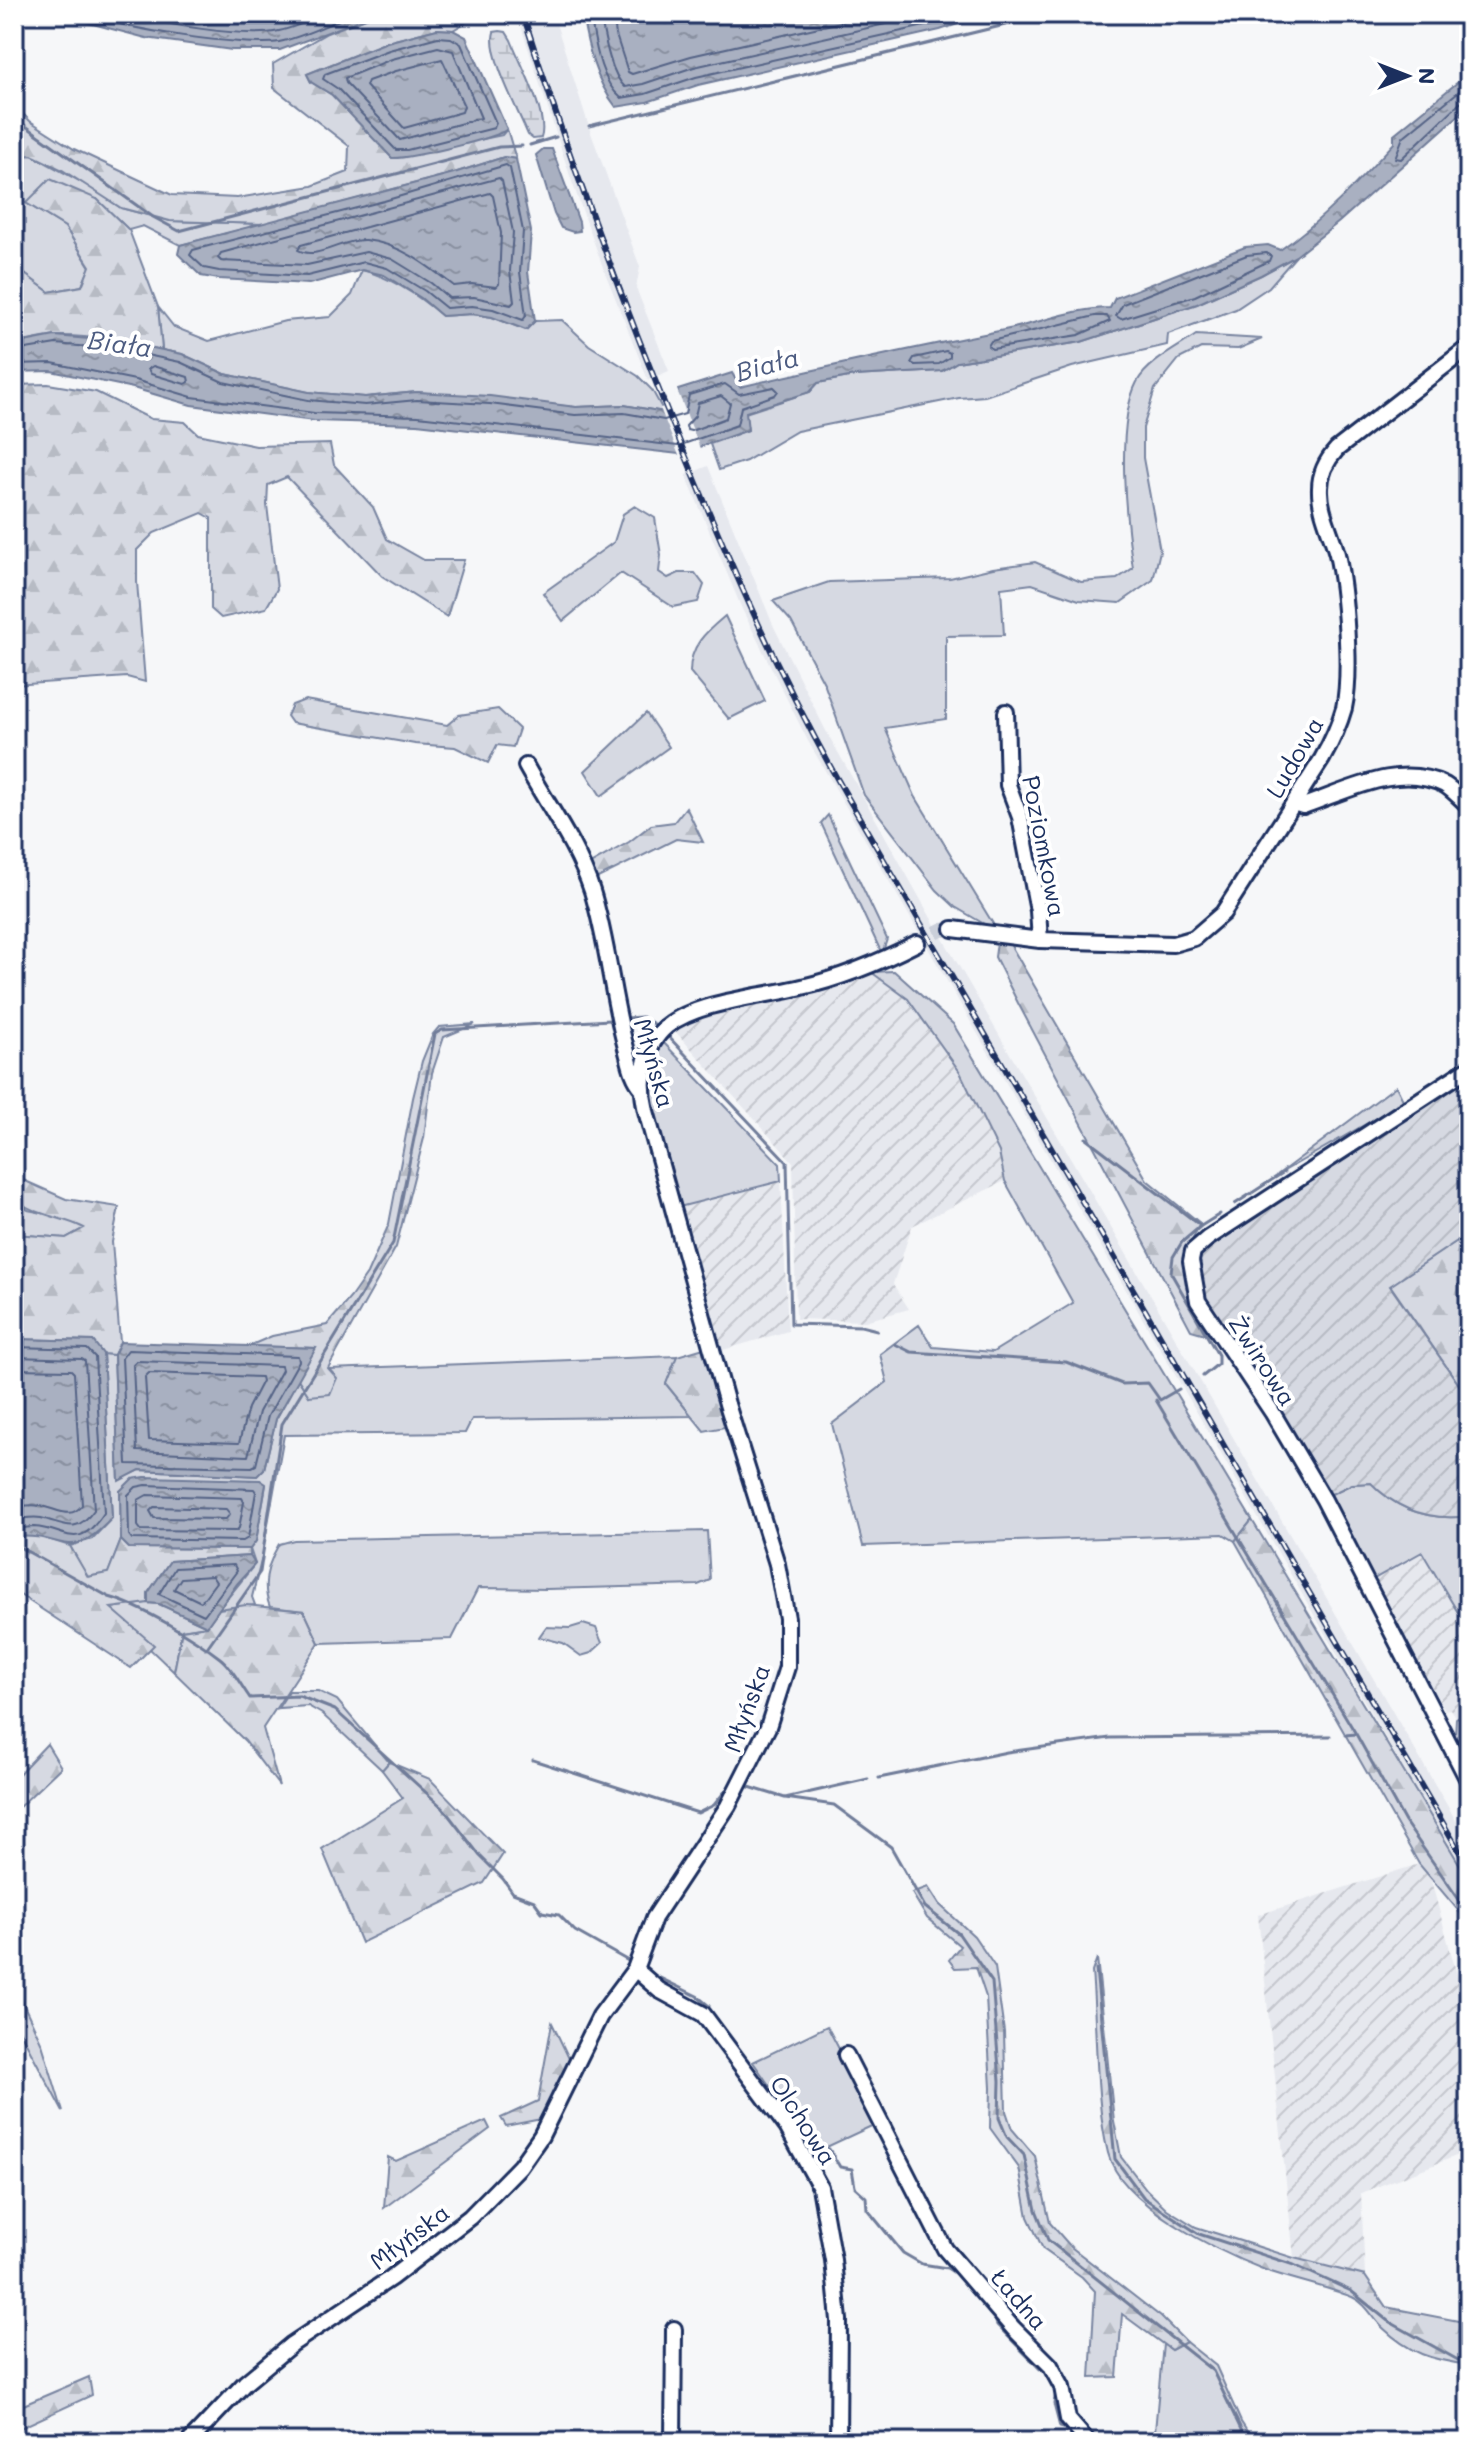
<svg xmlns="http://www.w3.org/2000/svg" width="1483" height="2456" viewBox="0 0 1483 2456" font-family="Mali,sans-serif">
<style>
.built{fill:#e6e8ee}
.industrial{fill:url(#industrial-furrows)}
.green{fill:#d6d9e2;stroke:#7884a0;stroke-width:2}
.forest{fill:url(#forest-firs);stroke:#7884a0;stroke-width:2}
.wetland{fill:url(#wetland-marsh);stroke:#7884a0;stroke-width:2}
.garden{fill:url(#garden-furrows);stroke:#7884a0;stroke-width:2}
.water{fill:url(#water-ripples);stroke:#707c99;stroke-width:2}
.pier{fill:#f6f7f9}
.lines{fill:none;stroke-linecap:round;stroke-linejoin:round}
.shore{stroke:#546386;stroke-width:2}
.stream{stroke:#707c99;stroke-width:3}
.minor-tunnel{stroke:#cacfda;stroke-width:14;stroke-dasharray:14 7;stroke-linecap:butt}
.minor-casing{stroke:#1b2f5e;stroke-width:20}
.minor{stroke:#fff;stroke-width:14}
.rail-casing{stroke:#1b2f5e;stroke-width:6}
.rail{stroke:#fff;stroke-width:3;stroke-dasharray:9;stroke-linecap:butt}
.labels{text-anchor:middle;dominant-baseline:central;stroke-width:8;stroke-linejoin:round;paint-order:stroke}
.street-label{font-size:24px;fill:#1b2f5e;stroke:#fff}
.water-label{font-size:26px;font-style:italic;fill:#4d5c81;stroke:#fff}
</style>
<defs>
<pattern id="industrial-furrows" width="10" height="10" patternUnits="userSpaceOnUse" patternTransform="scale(2)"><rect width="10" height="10" fill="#e6e8ee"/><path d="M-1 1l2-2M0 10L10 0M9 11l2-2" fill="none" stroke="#c5c7ce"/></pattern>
<pattern id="forest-firs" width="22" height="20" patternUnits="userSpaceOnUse" patternTransform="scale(2)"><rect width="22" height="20" fill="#d6d9e2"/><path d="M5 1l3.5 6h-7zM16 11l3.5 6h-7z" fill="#b7bbc4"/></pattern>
<pattern id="wetland-marsh" width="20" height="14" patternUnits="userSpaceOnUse" patternTransform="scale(2)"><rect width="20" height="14" fill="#d6d9e2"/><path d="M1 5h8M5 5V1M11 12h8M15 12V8" fill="none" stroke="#b7bbc4"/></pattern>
<pattern id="garden-furrows" width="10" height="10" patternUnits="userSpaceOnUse" patternTransform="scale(2)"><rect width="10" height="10" fill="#d6d9e2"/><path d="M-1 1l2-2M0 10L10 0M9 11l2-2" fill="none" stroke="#b7bbc4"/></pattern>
<pattern id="water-ripples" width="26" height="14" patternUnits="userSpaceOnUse" patternTransform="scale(2)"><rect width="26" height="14" fill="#a9b0c1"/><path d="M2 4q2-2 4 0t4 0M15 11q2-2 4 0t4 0" fill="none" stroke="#8990a0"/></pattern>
</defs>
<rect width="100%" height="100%" fill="#f6f7f9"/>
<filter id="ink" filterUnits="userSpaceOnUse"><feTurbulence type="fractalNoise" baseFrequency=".0125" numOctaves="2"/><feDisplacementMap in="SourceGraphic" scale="16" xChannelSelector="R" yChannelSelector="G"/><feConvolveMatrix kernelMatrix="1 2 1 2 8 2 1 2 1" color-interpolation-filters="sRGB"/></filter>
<g filter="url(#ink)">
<path class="built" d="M517,14H553L591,133L640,267L636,288L669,371L648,380L604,270L571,179Z
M708,466L773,625L825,729L931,918L1469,1843V1882L808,741L742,609L686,475Z"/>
<path class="industrial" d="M871,972L908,999L960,1072L999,1152L1005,1181L912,1226L893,1284L909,1309L865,1321L796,1319L793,1162L674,1030L694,1018L763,1004Z
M781,1181L788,1331L716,1352L679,1207Z
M1422,1552L1469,1631V1711L1456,1718L1450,1709L1445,1710L1370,1581Z
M1419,1864L1430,1877L1469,2018V2151L1361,2193L1365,2276L1294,2258L1258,1915Z"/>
<path class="green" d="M32,155L96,190L121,208L170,221L263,224L180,245L143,226L129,230L97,199L26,203L65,227L90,267L82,286L49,292L14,266V156Z
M1296,256L1269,287L1236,309L1168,334L1167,345L1072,367L985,396L959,398L797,431L746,461L719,470L710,444L748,430L745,413L810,392L818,383L854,376L942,371L957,362L1081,342L1197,304L1261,275Z
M362,270C393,278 418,295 442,316L472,314L492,317L526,330L535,321L562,320L589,345L638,376L652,390L664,412L624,405L576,407L417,392L365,397L308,392L225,374L182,354L162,350L158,307L174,327L209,341L285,321L330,317L352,295Z
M1196,335L1262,339L1238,349L1201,348L1179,359L1155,389L1143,428V458L1160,551L1153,580L1120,603L1079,600L1032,584L1001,588L1004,635L946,636V719L885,728L915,796L998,932L955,907L937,890L864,795L824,683L791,621L773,601L829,582L950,578L993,568L1035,562L1081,582L1117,579L1133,568C1126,522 1115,424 1137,382C1148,362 1177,348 1196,335Z
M635,506L655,518L661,555L659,572L668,578L679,573H695L704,585L698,602L673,607L621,573L563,621L543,593L614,542L623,514Z
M725,616L765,701L729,719L690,672C690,645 706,632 725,616Z
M646,713L669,747L601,796L585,771Z
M828,815L887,939L882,954L821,823Z
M894,971L953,1024L1252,1520L1235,1541L1223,1534L863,1546L832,1424L887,1382L880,1354L919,1325L933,1347L993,1352L1073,1303L1005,1181L999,1152L960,1072L908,999L871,972Z
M662,1041L780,1164L781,1181L679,1207L647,1087Z
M14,1198L28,1210L63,1217L85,1228L66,1238L14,1234Z
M103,1354L114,1355L119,1480L140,1470L257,1476L264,1469L276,1419L298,1379L309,1396L328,1369L677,1356L666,1384L692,1416L472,1419L465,1433L284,1435L262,1557L252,1597L255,1605L219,1609L255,1564L250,1549L256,1541L266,1485L260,1480L120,1491L121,1540L108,1573L87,1577L70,1546L92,1539L112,1518Z
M1372,1483C1398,1511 1431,1521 1469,1516V1631L1422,1552L1370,1581L1327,1496L1352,1484Z
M707,1531L710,1580L698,1585L547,1589L478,1588L452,1639L319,1643L304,1611L270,1607C261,1585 267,1564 279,1544L294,1540Z
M148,1603L159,1604L207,1626L182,1630L174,1672L150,1649L153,1645L110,1608Z
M583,1624L596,1628L602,1643L591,1653L581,1656L563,1643L539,1637L546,1627L570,1628Z
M289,1691H318L337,1700L389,1762L382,1770L322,1714L308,1706L278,1708Z
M1469,1711V1764L1455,1736L1456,1718Z
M14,1984L42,2044L63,2112L14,2020Z
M827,2026L878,2123L816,2152L753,2062Z
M1186,2342L1216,2366L1241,2422L1254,2442H1154L1163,2344L1171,2350Z"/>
<path class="forest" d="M376,14H480L453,30L437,29L387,42L307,74L311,82L332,95L392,158L502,135L507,129L516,159L504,157L454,173L263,224L170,221L121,208L61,169L32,155L14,156V105L30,121L74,149L172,195L237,198L312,186L348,172L349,146L274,88L273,64L327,33Z
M50,179L97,199L129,230L158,307L162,350C128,342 92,335 57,336C43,337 28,341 14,344V266L49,292L82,286L90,266L65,227L26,203Z
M48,384L96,392L151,419L185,422L198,434L256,446L330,444L334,465L373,507L387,539L424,560H464L447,617L382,576L287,477L268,485L267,505L277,589L266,608L221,618L211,609V518L202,513L154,533L137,550V582L145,682L127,677L14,685V385Z
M305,700L447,725L459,715L498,709L519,729L513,747L497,745L488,763L455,747L415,744L292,723L287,716L292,705Z
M686,807L703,842L676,839L592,881L585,867L629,842L651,825L674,822Z
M997,942L1010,944L1147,1180L1200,1223C1176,1272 1184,1292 1212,1336L1191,1330L1018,1003L995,957Z
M475,1024L444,1037L432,1073L424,1138L396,1247L328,1368L337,1378L330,1394L309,1396L298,1379L315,1348L249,1346L272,1336L327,1325L351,1297L367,1274L389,1224L413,1098L422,1061L433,1034L439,1027Z
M1396,1086L1404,1102L1277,1175Z
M14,1176L66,1199L119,1207L112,1242L120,1342L114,1355L103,1354L93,1341L14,1339V1234L66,1238L84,1228C61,1216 34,1216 14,1198Z
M1469,1233V1364L1462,1378L1469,1399L1390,1285Z
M707,1347L730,1426L704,1431L666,1384L677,1356Z
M1252,1520L1469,1880V1929L1462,1915L1419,1864L1235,1541Z
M35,1535L70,1546L88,1577L108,1573L121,1540L129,1548L250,1549V1556L170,1561L148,1593V1603L111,1608L154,1645L131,1668L14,1591V1537Z
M246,1605L304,1611L319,1643L263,1728L279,1786L245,1741L174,1672L182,1630L207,1626L219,1609Z
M47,1744L61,1767L14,1812V1779Z
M389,1762L430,1779L503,1854L484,1883L361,1943L322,1849L403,1798L382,1770Z
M928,1887L939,1904L974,1936L995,1967L1004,2032L1006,2111L1012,2129L1035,2156L1050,2223L1071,2247L1161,2317L1186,2342L1171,2350L1122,2314L1117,2377L1090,2378L1095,2291L1082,2277L1043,2249L1028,2217L1019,2168L990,2128L991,2088L986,1997L976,1967L955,1968L949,1960L960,1946L927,1918L912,1893Z
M1097,1958L1114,2121L1121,2157L1147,2190L1167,2209L1196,2227L1294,2258L1365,2276L1386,2307L1469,2323V2365C1432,2360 1410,2354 1382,2327C1373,2318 1365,2302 1352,2297C1324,2286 1294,2280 1265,2270C1219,2252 1121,2205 1108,2153C1095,2101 1097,2028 1092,1972Z
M552,2023L573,2067L546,2118L506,2126L501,2118L538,2101Z
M486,2121L490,2129L384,2208L388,2157L396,2161Z
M89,2377L92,2395L14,2431V2409Z"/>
<path class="wetland" d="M500,31L506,32L511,40C520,63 549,116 541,138L533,139L528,135C519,112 487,54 494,32Z"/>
<path class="garden" d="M1469,1076V1233L1390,1286L1469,1399V1516C1431,1521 1398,1511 1371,1483L1352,1484L1327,1496L1203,1299L1197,1271L1199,1254Z"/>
<path class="water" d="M86,14H376L280,50H232L146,38L81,21Z
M582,14H965L964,22L940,30L698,85L647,102L616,107C595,80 588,48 582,14Z
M437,29L453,30L466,37L507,129C499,138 408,159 392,158L332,95L311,82L307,74L387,42Z
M1469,73V106L1339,222L1296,256L1261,275L1197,304L1081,342L957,362L942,371L854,376L818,383L810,392L746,412L748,430L679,454L417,424L314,421L191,405L133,388L51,371L14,372V344L55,336L124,342L182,354L225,374L309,392L365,397L417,392L490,396L576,407L624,405L664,412L679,408L678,390L732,373L740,387C829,366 919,347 1009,329C1043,322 1075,308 1110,308L1115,298L1245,247L1268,245L1280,250C1323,220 1358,182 1394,143V134Z
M543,149H552L579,222L580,231L573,232L561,228L554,214L536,155Z
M504,157L516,159L531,231L528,272L535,321L526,330L492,317L472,314L442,316L421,298L384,275L362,270L309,284L219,279L201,276L178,254L180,245L454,173Z
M14,1339L93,1341L103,1354L112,1518C67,1566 66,1532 14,1537Z
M120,1342L316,1348L276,1419L264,1469L257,1476L140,1470L119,1481L114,1355Z
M145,1477L260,1480L266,1484L256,1541L250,1549L129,1548L121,1540L120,1491L132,1479Z
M250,1556L255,1564L237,1584L207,1626L159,1604L148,1603V1593L170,1561Z"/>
<path class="pier" d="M676,387L701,451L680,458L660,408L675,405Z"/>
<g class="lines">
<path class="shore" d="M92,14C117,30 247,47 279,42C304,37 330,23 354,14
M124,14C159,23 245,39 279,31C294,28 310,20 326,14
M192,14C224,18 259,26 291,14
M590,14C595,40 599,80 621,98L645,94L696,77L938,23L957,14
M600,14C604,34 610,74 625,87L643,84L694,67L930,14
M613,14L616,35L628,72L632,74L691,56L876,14
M438,37L451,38L461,44L496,123L494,128L407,150H396L338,89L323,79L325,74L389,50Z
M438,47L453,51L481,118L400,140L346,83L345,78L392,59Z
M442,59L464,106L462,112L404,128L366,86L368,81L396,71Z
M1469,83L1403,137L1395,158L1401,159L1460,103L1469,100
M506,165L510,168L523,231L520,272L526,316L523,320L493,309L472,306L446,308L425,291L387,268L364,262L307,276L219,271L204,268L190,255L193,250L384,201Z
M499,178L502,181L513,232L510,271L514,302L511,305L474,297L449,298L431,283L392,259L366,252L307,265L221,261L218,258L221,253Z
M490,193L493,196L501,233L499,284L496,287L472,284L454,286C428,266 399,243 365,240C344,238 317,261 298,250L301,245Z
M1266,253L1271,256L1269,261L1195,296L1121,319L1116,316L1123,304L1247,255Z
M1095,316H1107L1110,321L1079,335L992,349L988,346L991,341Z
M14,351L56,344L123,350L180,362L223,382L308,400L365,405L417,400L490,404L575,415L624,413L664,420L685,414L689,395L725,384L739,394L774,387L778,391L775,395L741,407L737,425L678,446L418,416L314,413L192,397L135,380L52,363L14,364
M946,351L950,353V357L939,364L915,365L911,363L914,358Z
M153,366L188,377L189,382L185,384L151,374L148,369Z
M721,396L730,403L726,418L691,431L687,430L686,426L695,416L698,403Z
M14,1347L87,1349L95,1357L104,1513C77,1553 68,1529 34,1527C28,1527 20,1529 14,1529
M128,1350L298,1356L299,1361L268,1416L256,1465L252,1467L127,1464L122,1358Z
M14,1357L82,1359L85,1361L94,1510C76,1535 66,1524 41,1518C32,1516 23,1519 14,1519
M137,1361L281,1366L282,1370L259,1412L248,1456L137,1451L133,1365Z
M14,1369L71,1370L74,1373L82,1505C70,1521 56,1508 40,1506C32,1504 23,1506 14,1507
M149,1373L261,1377L262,1381L248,1408L239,1443L149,1440L145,1377Z
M146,1485L254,1489L256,1492L248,1538L243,1541L132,1539L129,1535L128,1495L136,1487Z
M147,1495L242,1498L244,1502L239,1528L236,1531L141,1530L138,1526V1500Z
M154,1507L226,1509L230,1514L226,1519L154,1518L150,1511Z
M234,1565L237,1571L204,1615L159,1594L175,1568Z
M212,1576L216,1582L201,1602L174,1589L181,1578Z"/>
<path class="stream" d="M15,14H18
M16,119L153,217L179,231L499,147L522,146
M589,126L1050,14
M530,145L556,137
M626,1018L642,1017L654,1024
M666,1034L787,1162L791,1324L861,1326L877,1330
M1086,1138L1201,1226L1182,1242L1173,1257L1171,1273L1218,1355V1364L1203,1376
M1235,1204L1284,1172
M1201,1226L1220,1214
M895,1344L911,1352L1066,1362L1122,1384L1148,1383L1160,1400L1179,1389
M1156,1400L1356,1734L1405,1822L1469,1914
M14,1544L109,1597C141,1606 193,1637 220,1658C232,1667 241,1686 250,1698L299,1696L335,1710L443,1808L480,1856L503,1879L513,1893L534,1901L542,1912L559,1915L575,1931L630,1962
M206,1649L260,1572L282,1424L393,1243L435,1034L442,1030L610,1020
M1345,1735L1356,1734
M533,1760L698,1813L714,1805L734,1780
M879,1778L1007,1752L1110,1738L1330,1736
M746,1786L785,1798L868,1779
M785,1798L834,1805L891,1847L925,1907L959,1934L992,1982L1000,2081L999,2118L1007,2137L1024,2155L1036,2210L1048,2240L1213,2371L1247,2442
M1096,1969L1115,2159L1144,2198L1199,2234L1294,2265L1351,2291L1388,2321L1458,2360L1469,2361
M652,1974L697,1996L709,2006
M754,2071L800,2126L811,2146L829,2149L840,2167L852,2169L855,2187L866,2197L867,2209L903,2253L922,2264L947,2268L961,2277
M994,2316L997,2325L1040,2369L1049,2371
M1056,2392L1054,2404L1060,2427L1071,2430L1074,2442"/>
<path class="minor-tunnel" d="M917,943L941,930L953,929"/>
<defs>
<path id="minor" d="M1006,712L1008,785L1020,817L1038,911L1040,940
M526,766C548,806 578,847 592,891C608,943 612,997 626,1048C630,1062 632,1077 642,1088
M1294,803L1303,806C1348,791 1398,762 1445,785C1453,790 1461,799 1469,806
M953,929L1040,940L1173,944L1194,938L1223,913L1322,759C1331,743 1339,726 1344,708C1352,672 1345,590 1337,554C1331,532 1319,510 1320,488C1320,473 1327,460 1337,449L1469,347
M1469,1068L1208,1238L1193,1251L1191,1261L1198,1301L1272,1412L1324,1500L1469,1782
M635,1969L659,1990L703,2014L787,2127L820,2187L833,2260L839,2320L838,2442
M846,2055L945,2249L1013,2328L1050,2365L1062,2387L1068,2419L1088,2442
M189,2442L245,2383L292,2344L391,2278L470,2217L520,2166L541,2136L600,2016L635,1969L654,1918L728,1806L768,1727L787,1667V1618L777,1564L727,1404L646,1111C639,1082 642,1047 667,1026C698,1001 763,997 802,987C842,978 880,962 917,943
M673,2442L674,2329"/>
</defs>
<use href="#minor" class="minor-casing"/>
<use href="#minor" class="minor"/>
<defs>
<path id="rail" d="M523,14C567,153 618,289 673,425C725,553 779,678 848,798L1469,1868"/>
</defs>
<use href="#rail" class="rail-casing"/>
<use href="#rail" class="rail"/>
</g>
</g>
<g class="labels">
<g class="street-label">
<text transform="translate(1294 757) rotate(-60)">Ludowa</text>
<text transform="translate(1045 846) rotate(79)">Poziomkowa</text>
<text transform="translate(655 1063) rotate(74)">Młyńska</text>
<text transform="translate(1263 1360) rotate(57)">Żwirowa</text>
<text transform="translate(746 1708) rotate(-70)">Młyńska</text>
<text transform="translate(804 2120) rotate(57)">Olchowa</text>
<text transform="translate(409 2236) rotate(-37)">Młyńska</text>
<text transform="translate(1020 2299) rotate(49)">Ładna</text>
</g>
<g class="water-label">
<text transform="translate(120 343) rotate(8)">Biała</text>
<text transform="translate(767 364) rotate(-15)">Biała</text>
</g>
</g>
<rect width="1483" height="2456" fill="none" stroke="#fff" stroke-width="48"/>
<rect x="24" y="24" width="1435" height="2408" fill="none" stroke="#1b2f5e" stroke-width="3" filter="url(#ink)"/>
<g transform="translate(1407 76) rotate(90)" stroke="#ffffff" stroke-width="6" paint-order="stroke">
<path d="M0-6L14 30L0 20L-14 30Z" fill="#1b2f5e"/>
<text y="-12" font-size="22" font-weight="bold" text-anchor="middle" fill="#1b2f5e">N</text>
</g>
</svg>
